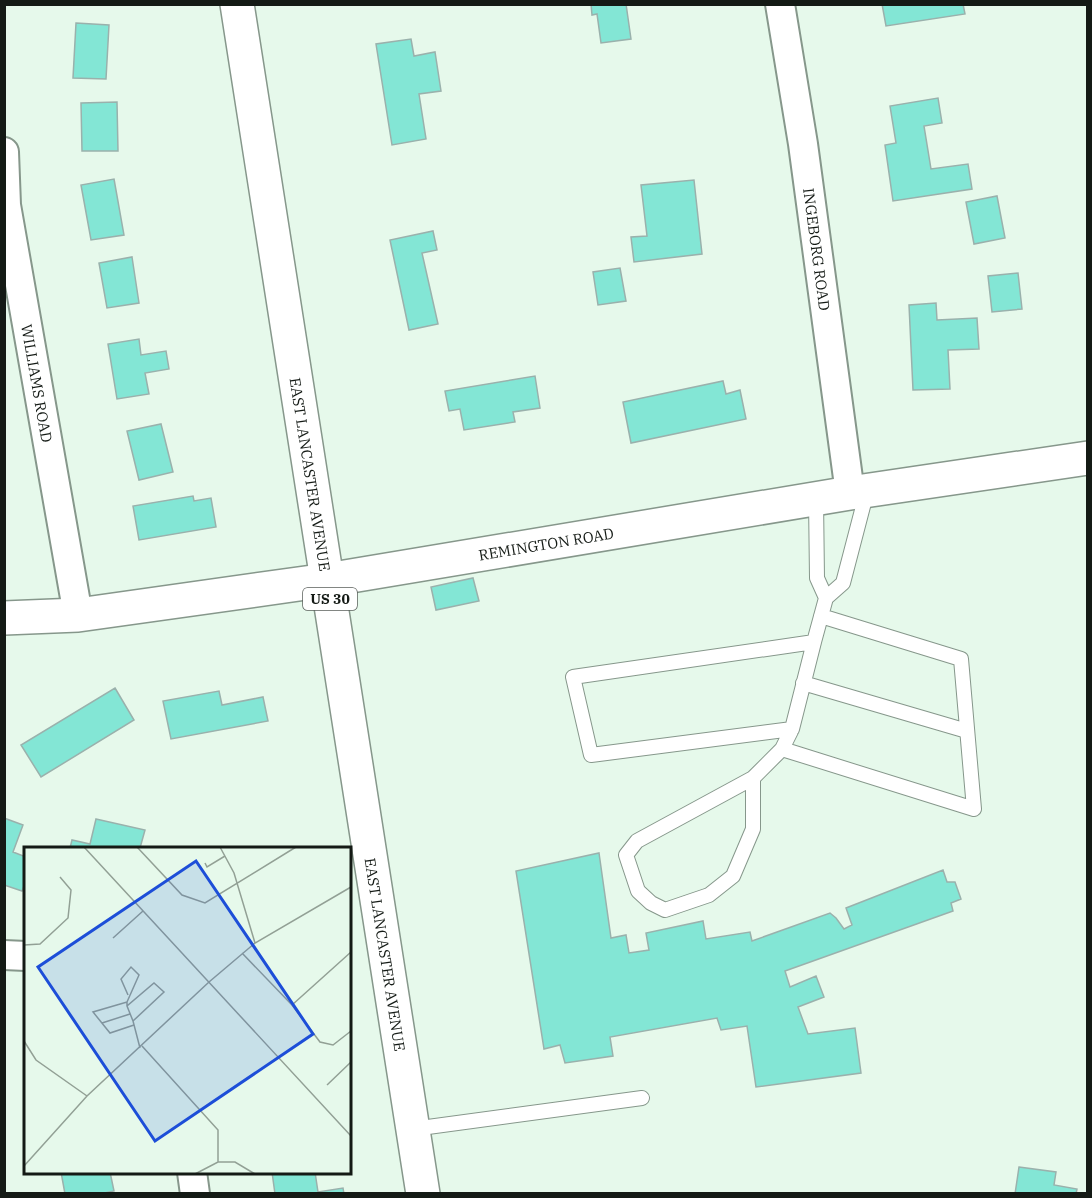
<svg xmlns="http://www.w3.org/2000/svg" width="1092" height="1198" viewBox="0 0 1092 1198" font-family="'IBM Plex Serif',serif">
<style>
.building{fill:#83e6d5;stroke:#9ab1ac;stroke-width:1.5}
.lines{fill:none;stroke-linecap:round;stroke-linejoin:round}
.service-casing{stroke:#86978b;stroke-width:16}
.minor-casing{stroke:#86978b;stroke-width:32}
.tertiary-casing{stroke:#86978b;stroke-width:36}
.secondary-casing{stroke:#86978b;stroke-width:36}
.trunk-casing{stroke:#86978b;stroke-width:36}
.service{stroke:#fff;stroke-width:14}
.minor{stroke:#fff;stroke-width:28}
.tertiary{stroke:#fff;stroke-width:33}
.secondary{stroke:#fff;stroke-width:33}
.trunk{stroke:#fff;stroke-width:33}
.labels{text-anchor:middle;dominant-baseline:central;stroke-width:6;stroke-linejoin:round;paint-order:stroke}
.shield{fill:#fff;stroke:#5a5f5b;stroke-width:1.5}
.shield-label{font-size:14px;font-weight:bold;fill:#141a15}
.street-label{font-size:15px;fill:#141a15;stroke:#fff}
.inset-road{fill:none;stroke:#92a095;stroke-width:1.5}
.view{fill:#1d4ed8;fill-opacity:0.15;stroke:#1d4ed8;stroke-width:3}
.inset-edge{fill:none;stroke:#141a15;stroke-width:3}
</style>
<rect width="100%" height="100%" fill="#e6f9eb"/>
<path class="building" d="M591,4H626L631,39L601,43L597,14L592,15Z
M882,4H963L965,14L886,26Z
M76,23L109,25L106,79L73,78Z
M411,39L414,56L435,52L441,91L419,94L426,139L392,145L376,44Z
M938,98L942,123L924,126L931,169L968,164L972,189L893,201L885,145L896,143L890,106Z
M117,102L118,151H82L81,103Z
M114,179L124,235L91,240L81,185Z
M694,180L702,254L634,262L631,237L647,236L641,185Z
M997,196L1005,238L974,244L966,202Z
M433,231L437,250L422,253L438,324L409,330L390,240Z
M132,257L139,303L107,308L99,263Z
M620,268L626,301L598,305L593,272Z
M1018,273L1022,309L992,312L988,276Z
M936,303L937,320L977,318L979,349L948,350L950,389L913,390L909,305Z
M139,339L141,355L166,351L169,369L145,373L149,394L117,399L108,344Z
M535,376L540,408L513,412L515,422L464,430L460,409L449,411L445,391Z
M723,381L726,394L740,390L746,419L631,443L623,402Z
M161,424L173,472L139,480L127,431Z
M193,496L194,501L211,498L216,527L139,540L133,506Z
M473,578L479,601L436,610L431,587Z
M115,688L134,720L41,777L21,745Z
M219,691L222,705L263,697L268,721L171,739L163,701Z
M4,818L23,825L13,852L26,857V881L22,891L4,885Z
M96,819L145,830L140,848H70L72,840L90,844Z
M599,853L611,938L626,935L629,953L649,950L646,933L703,921L706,939L750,932L752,941L830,913L836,918L844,929L852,925L846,908L943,870L947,882H955L961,899L951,903L953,911L785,971L790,987L816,976L824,997L798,1007L808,1034L855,1028L861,1073L756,1087L747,1026L721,1030L717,1018L610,1037L613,1056L565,1063L560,1045L544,1049L516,871Z
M1019,1167L1056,1172L1054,1185L1077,1189L1076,1194H1015Z
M61,1172H110L114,1191L100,1194H65Z
M272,1172H315L318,1192L343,1188L344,1194H275Z"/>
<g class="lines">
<defs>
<path id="service" d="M816,499L817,578L826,598
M814,642L792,729L591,755L573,677L814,642L826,598L843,583L867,491
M803,683L967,731
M792,729L782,749L974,809L961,659L821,616
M753,778V829L733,876L709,895L665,910L651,903L638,891L626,855L637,841L753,778L782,749
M413,1129L642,1098"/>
<g id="minor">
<path id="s1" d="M780,4L803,144L850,493"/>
<path id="s2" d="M4,152L6,205L78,615"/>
<path d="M4,955L26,956"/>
<path d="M192,1172L195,1194"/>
</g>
<path id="tertiary" d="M4,618L78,615L327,580"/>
<g id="secondary">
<path id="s3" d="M327,580L850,493L1088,458"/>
</g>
<g id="trunk">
<path id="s4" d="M237,4L423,1194"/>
</g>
</defs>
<use href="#service" class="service-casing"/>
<use href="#minor" class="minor-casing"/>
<use href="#tertiary" class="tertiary-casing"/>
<use href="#secondary" class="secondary-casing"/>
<use href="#trunk" class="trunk-casing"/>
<use href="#service" class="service"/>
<use href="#minor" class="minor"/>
<use href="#tertiary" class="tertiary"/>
<use href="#secondary" class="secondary"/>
<use href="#trunk" class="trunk"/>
</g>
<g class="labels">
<rect class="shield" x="303" y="588" width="54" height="22" rx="4.5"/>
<g class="shield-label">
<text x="330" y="599">US 30</text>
</g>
<g class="street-label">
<text stroke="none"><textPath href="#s1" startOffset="248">INGEBORG ROAD</textPath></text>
<text stroke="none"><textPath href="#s2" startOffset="234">WILLIAMS ROAD</textPath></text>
<text stroke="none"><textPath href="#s4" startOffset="476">EAST LANCASTER AVENUE</textPath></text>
<text stroke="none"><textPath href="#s3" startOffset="222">REMINGTON ROAD</textPath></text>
<text stroke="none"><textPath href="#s4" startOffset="962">EAST LANCASTER AVENUE</textPath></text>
</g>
</g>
<g transform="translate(24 847)">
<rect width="327" height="327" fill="#e6f9eb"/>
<path class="inset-road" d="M60,0L327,289M113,0L158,48L181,56L272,0M196,0L210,26L231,96M181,16L183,20L201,9M89,91L119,64M0,98L16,97L44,71L47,43L36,30M218,106L268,158L296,195L309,198L327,184M185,135L231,96L327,40M103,155L115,128L107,120L97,132L104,148M268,158L327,105M103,159V155L69,165L86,186L110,178M109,174L103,159L130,136L140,145L109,174L116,201M78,176L106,167M0,194L12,213L63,249M118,199L194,283V315M303,238L327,215M0,319L63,249L185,135M171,327L194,315H211L231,327"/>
<path class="view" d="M172,14L289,187L131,294L14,120Z"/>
<rect width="327" height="327" class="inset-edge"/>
</g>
<rect width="1092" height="1198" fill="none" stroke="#141a15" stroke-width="12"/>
</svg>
